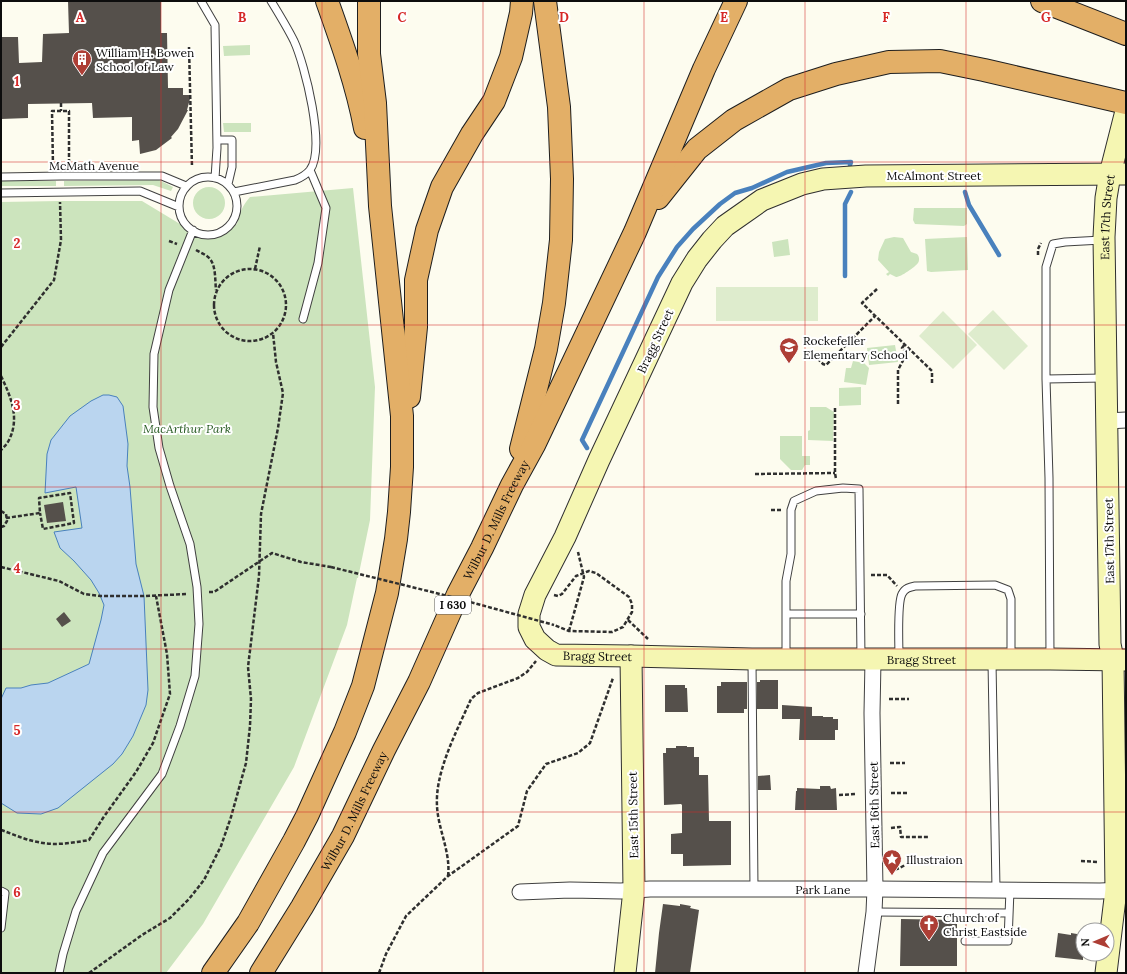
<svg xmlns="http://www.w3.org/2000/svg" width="1127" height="974" viewBox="0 0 1127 974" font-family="Lora,serif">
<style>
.green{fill:#cce4bd}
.pitch{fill:#deeccd}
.water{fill:#bad5ef;stroke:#4981bd}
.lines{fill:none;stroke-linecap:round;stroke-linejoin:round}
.stream{stroke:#4981bd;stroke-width:4.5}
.building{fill:#55504b}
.lane-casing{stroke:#404040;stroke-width:9}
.street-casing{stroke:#404040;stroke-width:17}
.secondary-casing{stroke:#2f2f2f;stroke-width:23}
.highway-casing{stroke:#1e1e1e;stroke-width:24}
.path{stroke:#2f2f2f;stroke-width:2.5;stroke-dasharray:4 2;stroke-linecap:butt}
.lane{stroke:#fff;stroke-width:7}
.street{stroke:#fff;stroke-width:15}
.secondary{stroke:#f5f6b2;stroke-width:21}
.highway{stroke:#e3af67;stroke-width:22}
.path-bridge{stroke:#2f2f2f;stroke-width:2.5;stroke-dasharray:4 2;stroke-linecap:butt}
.grid{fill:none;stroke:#d62828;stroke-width:1;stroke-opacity:0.55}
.labels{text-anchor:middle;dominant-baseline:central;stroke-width:4;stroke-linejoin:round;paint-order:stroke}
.shield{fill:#fff;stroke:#565656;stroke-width:1}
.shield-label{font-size:11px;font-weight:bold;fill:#0d0d0d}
.poi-label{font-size:12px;fill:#0d0d0d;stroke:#fff;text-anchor:start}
.street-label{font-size:12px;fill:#0d0d0d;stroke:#fff}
.park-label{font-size:12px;font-style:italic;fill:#2a5d25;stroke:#fff}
.grid-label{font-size:13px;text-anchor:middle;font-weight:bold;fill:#d62828;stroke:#fff;stroke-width:4;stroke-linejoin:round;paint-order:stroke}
</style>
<rect width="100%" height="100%" fill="#fdfcef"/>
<path class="green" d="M250,45V55L224,56L223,46Z
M223,123H251V132H224Z
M159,180L173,187L171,191L153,185L64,186V181Z
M1,181H56V186H1Z
M193 203a16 16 0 1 1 32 0a16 16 0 1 1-32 0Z
M353,188L375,387L370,520L358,578H357L347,625L294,767L203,924L166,973H1V202L60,201H142L180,224L202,239L223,233L237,224C239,213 243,205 250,197Z
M914,208H967V224L964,226L915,224L913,220Z
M894,237L903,238L911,252L917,254C919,256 920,260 918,263C915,267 901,277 896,277C894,276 892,275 890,274L888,276L886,274L889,272L878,260L879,252L885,239Z
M967,237L968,270L931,272L927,271L925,239Z
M788,239L790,255L774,257L772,242Z
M895,345L898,362L869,365L867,348Z
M853,361L864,363L869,368L866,385L844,382L846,368H851Z
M861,387V405L839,406V388Z
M810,407H826L834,412L833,441L808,440V431L810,430Z
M780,436H802V456H810V465H805L802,470H791L780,459Z"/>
<path class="pitch" d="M716,287H818V321H716Z
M993,310L1028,346L1004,370L968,334Z
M943,311L977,345L953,369L919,336Z"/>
<path class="water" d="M103,395H109L117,397L123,406L128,444L127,466L130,487L136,564L144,596L148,690L146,705L133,736L122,754L113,764L58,808L41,814L17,813L1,803V699L6,688H21L31,685L48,683L89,664L101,620L104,605L99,593L91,580L74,561L60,548L54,532L82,528L76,487L45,493L47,454L51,440L70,416L91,401Z"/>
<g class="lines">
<path class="stream" d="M965,192L969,205L999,255
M845,276V204L851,192
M587,448L582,440L658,277L677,247L693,229L720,204L735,193L752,188L787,172L826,163L851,162L850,165"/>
</g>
<path class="building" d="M68,1H161V33H167L168,88H183V95H191L187,110H188L178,129L171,137L172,138L156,150L140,154L139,140L132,141V117L93,118L92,103L28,104V118L1,119V37H18L19,63L42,62L43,34L69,33Z
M63,502L66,521L47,523L44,505Z
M64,612L71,621L62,627L56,619Z
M760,680H778V709H757V682H760Z
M721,682H747V709H744V713H717V686H721Z
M665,685H685V688H687L688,712H665Z
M782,705L812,707V716H823V717H833V719H838V730H835V740H799L800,719H782Z
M676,746H687V747H694V757H699V775H708L709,821H731V865L683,866V854H671V834L682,833V805L681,804L664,805L663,753H666V748H676Z
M770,775L771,790H758V776Z
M820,786H830L831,789L836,788L837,810H795L796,791H797V788L820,789Z
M663,904L680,906V904L691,906L690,908L699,910L690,973H655L659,933Z
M901,919L957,920V966H900Z
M1058,933L1071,935V933L1083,935V960L1055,957Z"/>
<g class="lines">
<defs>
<path id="lane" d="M201,1L215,25L217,148L215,178
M217,140H232V167L228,184
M1,177L61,176H162L186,186
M179 206a29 29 0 1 1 58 0a29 29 0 1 1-58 0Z
M234,192L295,180C300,178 306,175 310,170C326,148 305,65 294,41C287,27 279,14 271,1
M1,193L140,191L179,207
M303,319L318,263L326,208L310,170
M1046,379L1104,378
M786,614H861
M786,657V581L791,554V510L794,501L816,491L843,488L859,489L861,657
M899,657C899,645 897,603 902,594C905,588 910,587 915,586L995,585L1008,590L1011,599V657
M1050,657L1049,478L1046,379V267L1053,244L1065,242L1102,240
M752,661L754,889
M992,662L996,889
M1,891L5,893L1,928
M874,912L1009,913
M965,941H1008L1010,890
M59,973L63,954L76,911L103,853L162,774L180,726L195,676L199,624L197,587L190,544L170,486L159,448L153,407L154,354L169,290L193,230"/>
<g id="street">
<path d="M1107,421L1126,420"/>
<path id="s1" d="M520,892L570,890L621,891L650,889H875L1100,891L1124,890"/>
<path d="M866,973L874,912L875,889L872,713L873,660"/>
</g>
<g id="secondary">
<path id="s2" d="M1126,174L866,176L823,179L802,184L762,200L725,226L712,240L697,259L682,283L599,460L565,537L535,595L529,614V627L535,639L547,650L556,655L631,656L752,659H1050L1126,660"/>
<path d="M625,973L634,890L631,656"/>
<path id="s3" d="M1106,973L1116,890L1113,659L1110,644L1104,237L1106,198L1110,174L1126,111"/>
</g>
<g id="highway">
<path d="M327,1C342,43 357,85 365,128"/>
<path d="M1042,1L1126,34"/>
<path d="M658,198L697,149L734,120L789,89L836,74L889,62L940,61L984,70L1126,103"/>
<path d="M409,397L416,327V280L427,230L442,187L472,134L494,101L511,57L521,13L522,1"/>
<path d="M521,449L546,349L554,303L561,240L562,179L559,107L545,1"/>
<path d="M213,973L248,923L294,841L307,816L345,732L363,686L387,593L396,539L399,512L402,467V416L380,206L375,103L369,54V1"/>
<path id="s4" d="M261,973L302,907L343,836L384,750L419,682L458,594L482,548L512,485L534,445L635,232L704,69L736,1"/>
</g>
</defs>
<use href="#lane" class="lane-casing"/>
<use href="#street" class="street-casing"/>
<use href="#secondary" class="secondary-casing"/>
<use href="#highway" class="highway-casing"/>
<path class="path" d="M189,47L192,167
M61,103V111
M53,166L52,111H69V166
M169,241L177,244
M196,250C201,253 207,255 210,259C216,266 215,281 216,290
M1038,255V249L1041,243
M214 305a36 36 0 1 1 72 0a36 36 0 1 1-72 0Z
M255,269L260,246
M877,289L862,303L932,371V384
M1,347L54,280L61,240L60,202
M809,350L823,364L826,365L875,316
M1,376C11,397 20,418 9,440C7,444 4,447 1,450
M898,404V370L907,353L902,348L905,344
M835,408V473L836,479
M755,474L835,473
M771,510H781
M1,511L6,514L7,521L4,526L1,527
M6,518L40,513L39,498L70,493L74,523L43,529L40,513
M1,567L59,581L84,594L101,596H144L188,594
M871,575H887L897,586
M209,592H214L272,553L301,562L331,567
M554,595L558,596L562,594L576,576L589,571L596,573L629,597L632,604V612L623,627L612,632L569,631L554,625
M628,620L648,639
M569,631L584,577L578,552
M889,699H909
M890,763H905
M891,793H908
M839,795L857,794
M891,828L900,827L901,837H928
M1,830C13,834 25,840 38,842C54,846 72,843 89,840L103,818L136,772L153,743L170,694L167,654L156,596
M1081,861L1099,862
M889,870C897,870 903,867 909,862
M448,876C451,853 438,829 437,806C435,771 457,731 471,699L478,693L518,678L527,672L536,661
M89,973L142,935L170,918L189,899L204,880L221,846L231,817L246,763L250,726L251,699L248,667L259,576L261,514L278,428L283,393L276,362L273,333
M379,973L386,954L406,916L448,876L518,826L527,791L546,764L578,753L590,743L613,678"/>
<use href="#lane" class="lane"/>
<use href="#street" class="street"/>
<use href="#secondary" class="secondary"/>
<use href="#highway" class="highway"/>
<path class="path-bridge" d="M331,567L452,597L554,625"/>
</g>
<path class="grid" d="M161,1V973M322,1V973M483,1V973M644,1V973M805,1V973M966,1V973M1,162H1126M1,325H1126M1,487H1126M1,649H1126M1,812H1126"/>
<defs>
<symbol id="building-pin" viewBox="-11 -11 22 30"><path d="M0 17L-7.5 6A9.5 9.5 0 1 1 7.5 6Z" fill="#ad3e35" stroke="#fff"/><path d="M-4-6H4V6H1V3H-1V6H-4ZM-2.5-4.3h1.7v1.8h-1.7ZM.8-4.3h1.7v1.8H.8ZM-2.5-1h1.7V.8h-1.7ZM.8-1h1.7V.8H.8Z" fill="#fff"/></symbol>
<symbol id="school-pin" viewBox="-11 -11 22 30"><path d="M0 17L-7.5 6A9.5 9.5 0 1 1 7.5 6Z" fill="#ad3e35" stroke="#fff"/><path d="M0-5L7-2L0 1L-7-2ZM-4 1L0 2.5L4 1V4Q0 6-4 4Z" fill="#fff"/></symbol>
<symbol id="sight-pin" viewBox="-11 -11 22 30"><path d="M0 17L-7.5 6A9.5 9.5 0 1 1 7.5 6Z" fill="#ad3e35" stroke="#fff"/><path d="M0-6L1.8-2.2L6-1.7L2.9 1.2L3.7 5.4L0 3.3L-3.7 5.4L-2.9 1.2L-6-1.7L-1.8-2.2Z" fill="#fff"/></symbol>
<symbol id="church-pin" viewBox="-11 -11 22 30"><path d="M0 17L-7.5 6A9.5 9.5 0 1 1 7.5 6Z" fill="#ad3e35" stroke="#fff"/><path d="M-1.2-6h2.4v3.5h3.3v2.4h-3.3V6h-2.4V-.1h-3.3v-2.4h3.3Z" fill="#fff"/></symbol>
</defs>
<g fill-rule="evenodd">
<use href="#building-pin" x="71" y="48" width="22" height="30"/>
<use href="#school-pin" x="778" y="336" width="22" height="30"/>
<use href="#sight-pin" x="881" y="848" width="22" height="30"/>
<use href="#church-pin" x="918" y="913" width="22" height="30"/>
</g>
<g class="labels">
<rect class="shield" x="435" y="596" width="36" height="18" rx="3"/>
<g class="shield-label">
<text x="453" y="605">I 630</text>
</g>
<g class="poi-label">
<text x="96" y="52">William H. Bowen<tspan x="96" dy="14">School of Law</tspan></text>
<text x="803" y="340">Rockefeller<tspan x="803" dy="14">Elementary School</tspan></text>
<text x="906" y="859">Illustraion</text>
<text x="943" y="917">Church of<tspan x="943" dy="14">Christ Eastside</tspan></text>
</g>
<g class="street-label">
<text x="94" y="165">McMath Avenue</text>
<text x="934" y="175">McAlmont Street</text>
<text stroke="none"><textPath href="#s3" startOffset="757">East 17th Street</textPath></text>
<text transform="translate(655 341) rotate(-65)">Bragg Street</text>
<text stroke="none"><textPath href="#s4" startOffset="511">Wilbur D. Mills Freeway</textPath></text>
<text transform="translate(1109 541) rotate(-91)">East 17th Street</text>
<text stroke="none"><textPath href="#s2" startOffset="944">Bragg Street</textPath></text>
<text stroke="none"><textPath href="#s2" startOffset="1268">Bragg Street</textPath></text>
<text transform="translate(874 805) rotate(-91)">East 16th Street</text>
<text stroke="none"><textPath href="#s4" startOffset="187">Wilbur D. Mills Freeway</textPath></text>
<text transform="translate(633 815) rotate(-91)">East 15th Street</text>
<text stroke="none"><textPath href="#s1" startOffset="303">Park Lane</textPath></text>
</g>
<g class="park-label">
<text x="187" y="428">MacArthur Park</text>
</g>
</g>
<g class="grid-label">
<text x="80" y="22">A</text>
<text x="242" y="22">B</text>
<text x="402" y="22">C</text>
<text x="564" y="22">D</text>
<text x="724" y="22">E</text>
<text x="886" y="22">F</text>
<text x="1046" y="22">G</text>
<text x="17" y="86">1</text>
<text x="17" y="248">2</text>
<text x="17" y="410">3</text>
<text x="17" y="573">4</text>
<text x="17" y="735">5</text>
<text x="17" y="897">6</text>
</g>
<rect width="1127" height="974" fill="none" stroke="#0d0d0d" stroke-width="4"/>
<g transform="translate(1095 942) rotate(268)"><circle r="19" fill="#ffffff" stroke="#9e9e9e"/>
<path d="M0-3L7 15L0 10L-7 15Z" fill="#ad3e35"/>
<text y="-6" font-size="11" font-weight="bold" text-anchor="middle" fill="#0d0d0d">N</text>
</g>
</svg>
